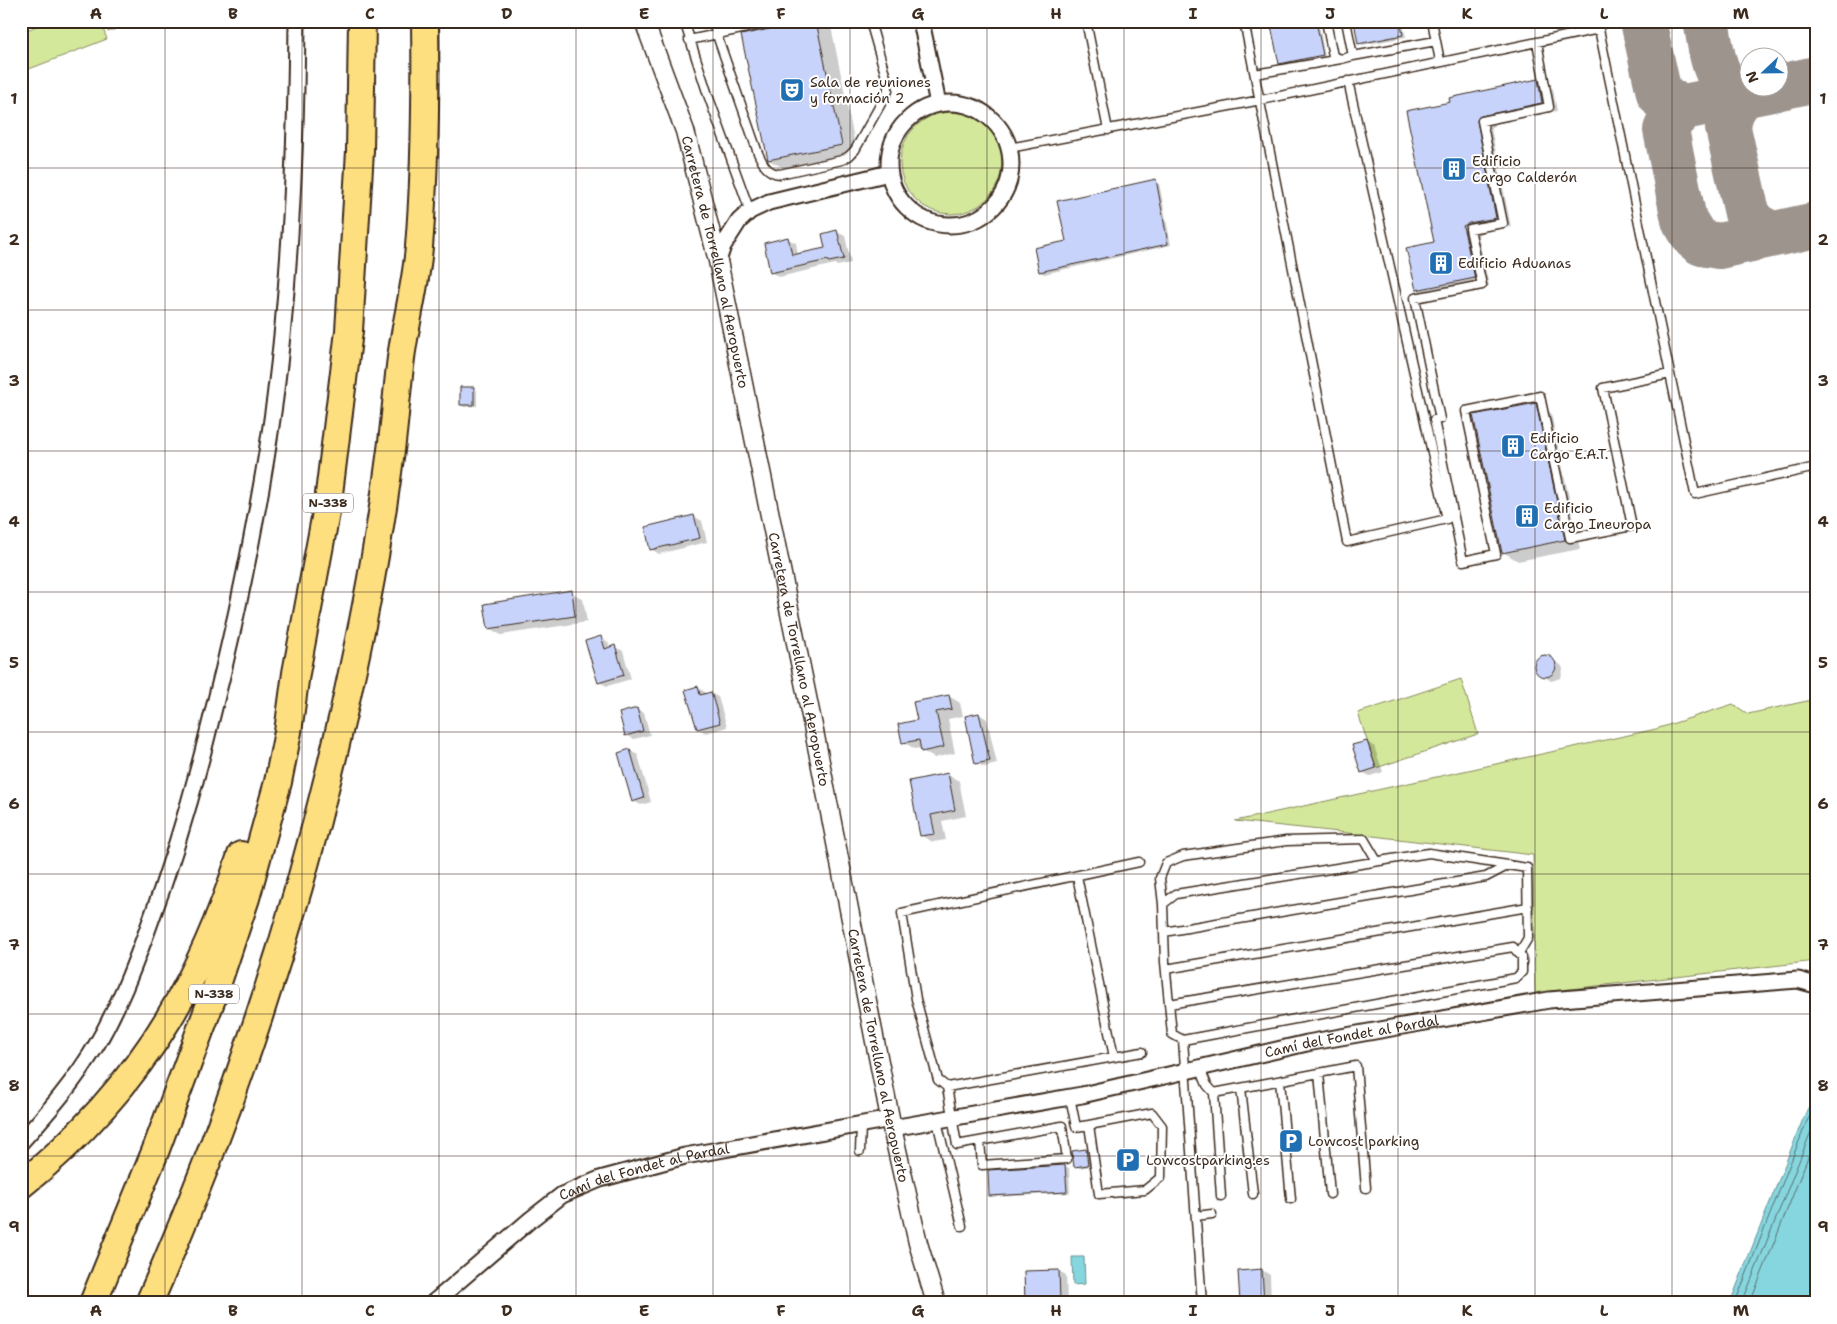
<svg xmlns="http://www.w3.org/2000/svg" width="1837" height="1324" viewBox="0 0 1837 1324" font-family="'Shantell Sans',sans-serif">
<style>
.green{fill:#d4e89c;stroke:#88895d}
.water{fill:#86d6e0;stroke:#689192}
.shadow{fill:#0003}
.lines{fill:none;stroke-linecap:round;stroke-linejoin:round}
.shore{stroke:#596f6c;stroke-width:1}
.taxiway{stroke:#9d948e;stroke-width:46}
.building{fill:#c7d3fa;stroke:#3b2a1e}
.service-casing{stroke:#3b2a1e;stroke-width:11}
.minor-casing{stroke:#3b2a1e;stroke-width:19}
.tertiary-casing{stroke:#3b2a1e;stroke-width:21}
.motorway-casing{stroke:#3b2a1e;stroke-width:30}
.service{stroke:#fff;stroke-width:8}
.minor{stroke:#fff;stroke-width:15}
.tertiary{stroke:#fff;stroke-width:18}
.motorway{stroke:#fedf80;stroke-width:26}
.grid{fill:none;stroke:#3b2a1e;stroke-width:1;stroke-opacity:0.55}
.labels{text-anchor:middle;dominant-baseline:central;stroke-width:4;stroke-linejoin:round;paint-order:stroke}
.shield{fill:#fff;stroke:#766a62;stroke-width:1}
.shield-label{font-size:12px;font-weight:bold;fill:#3b2a1e}
.poi-label{font-size:14px;fill:#3b2a1e;stroke:#fff;text-anchor:start}
.street-label{font-size:14px;fill:#3b2a1e;stroke:#fff}
.neatline{fill:none;stroke:#3b2a1e;stroke-width:2}
.grid-label{font-size:16px;text-anchor:middle;font-weight:bold;fill:#3b2a1e}
</style>
<rect width="100%" height="100%" fill="#fff"/>
<filter id="ink" filterUnits="userSpaceOnUse"><feTurbulence type="fractalNoise" baseFrequency=".02" numOctaves="2"/><feDisplacementMap in="SourceGraphic" scale="10" xChannelSelector="R" yChannelSelector="G"/><feConvolveMatrix kernelMatrix="1 2 1 2 8 2 1 2 1" color-interpolation-filters="sRGB"/></filter>
<g filter="url(#ink)">
<path class="green" d="M50,21H100L107,39L24,71L21,63V32Z
M104,21H136L108,32Z
M900 163a51 51 0 1 1 102 0a51 51 0 1 1-102 0Z
M1461,679L1478,734L1376,768L1358,713Z
M1816,699V961L1535,993L1533,855L1339,832L1235,821L1656,729L1733,704L1748,714Z"/>
<path class="water" d="M1816,1106V1303H1730L1803,1119L1808,1108Z
M1072,1257H1084L1085,1284L1073,1285Z"/>
<path class="shadow" d="M724,21H830L857,154L785,169L769,160L757,33L744,25L734,27Z
M1271,21H1318L1325,57L1283,65L1280,63Z
M1355,21H1402L1406,37L1363,45L1360,43Z
M1538,80L1553,89L1557,111L1496,124L1491,128L1511,227L1485,231L1478,235L1489,286L1432,298L1417,290L1435,243L1452,103Z
M1155,181L1159,183L1171,245L1044,274L1040,272L1067,242Z
M837,232L845,236L851,263L837,266L835,264L779,277L771,272L788,239L796,243L798,255L827,249Z
M473,388L477,390V406L464,407L461,405Z
M1535,404L1551,413L1580,549L1518,561L1503,552Z
M694,516L702,521L707,542L659,554L651,549Z
M571,592L583,599L587,622L501,635L489,628Z
M601,637L608,642L610,648L615,647L623,651L631,679L607,686L599,682Z
M1543,657H1548L1561,665L1563,669L1561,678L1551,681L1539,673L1536,669V664L1539,659Z
M697,687L705,692L706,694L710,693L718,697L727,727L706,733L698,729Z
M949,696L960,703L963,716L948,719L955,753L934,758L922,751L921,748L915,749L903,742L918,721Z
M637,709L644,713L650,735L634,739L626,735Z
M979,714L987,719L997,764L984,767L976,763Z
M1367,742L1374,746L1383,772L1370,776L1362,772Z
M630,751L638,755L651,802L641,805L633,801Z
M947,774L959,781L966,816L942,821L946,840L933,842L922,836Z
M1086,1150L1089,1152L1091,1166L1079,1168L1076,1166Z
M1065,1166L1069,1168L1070,1193L994,1197L991,1195L989,1171Z
M1262,1270L1270,1275L1271,1303H1241Z
M1059,1271L1066,1275L1067,1303L1026,1302Z"/>
<g class="lines">
<path class="shore" d="M1735,1303L1807,1121L1812,1113L1816,1111
M1742,1303L1816,1119
M1750,1303L1816,1137"/>
<path class="taxiway" d="M1643,21L1659,93L1664,100L1684,107L1777,88
M1706,21C1712,49 1712,93 1750,93
M1780,87L1816,79
M1743,95C1734,106 1729,113 1728,128L1747,213C1752,225 1759,228 1770,233
M1684,107L1670,121L1666,130L1684,220L1695,238L1702,243L1719,246L1816,225"/>
</g>
<path class="building" d="M807,21H816L842,145L768,160L741,35Z
M1270,21H1316L1323,55L1279,64Z
M1354,21H1400L1403,35L1358,44Z
M1538,79L1542,103L1481,116L1477,120L1496,218L1469,223L1463,226L1475,278L1416,290L1406,248L1434,242L1406,111L1450,102L1449,98Z
M1156,179L1168,244L1039,272L1034,248L1066,241L1057,201Z
M837,230L844,259L829,262L828,260L770,273L764,243L788,237L792,255L825,248L822,234Z
M460,387H474V405H460Z
M1536,403L1565,540L1502,553L1473,415Z
M694,515L700,538L650,550L645,527Z
M572,590L575,616L488,629L484,604Z
M601,636L605,649L615,645L624,675L598,683L585,641Z
M1534 666a11 11 0 1 1 22 0a11 11 0 1 1-22 0Z
M698,686L700,695L711,692L720,723L697,729L685,690Z
M949,695L952,709L936,712L944,747L921,752L919,740L902,743L898,724L917,720L913,702Z
M637,708L643,731L625,736L619,713Z
M979,713L990,761L975,764L965,716Z
M1367,741L1376,768L1361,773L1352,745Z
M630,749L644,798L632,802L618,753Z
M948,773L955,810L931,815L935,834L920,836L909,781Z
M1086,1149L1088,1165L1074,1167L1072,1151Z
M1065,1165L1067,1192L989,1196L988,1170Z
M1262,1269L1264,1303H1240L1238,1271Z
M1059,1270L1060,1301L1025,1302L1024,1271Z"/>
<g class="lines">
<defs>
<path id="service" d="M684,21L708,95L750,211
M712,21L758,153C763,164 767,173 780,174L842,160L849,156L855,150L888,91V84L870,21
M1086,21L1108,130
M1244,21L1347,542L1447,519L1348,81
M1326,21L1333,56L1341,59L1353,56L1346,21
M1432,21L1440,61
M689,40L780,21
M1537,42L1549,107L1482,121L1503,223L1470,229L1482,285L1415,298L1440,419L1434,420L1463,561L1496,554L1466,411L1540,396L1570,538L1632,526L1603,388L1670,374L1599,29
M1353,56L1436,41
M1255,74L1341,59
M1009,148L1261,100L1599,29L1598,21
M1670,374L1695,494L1816,467
M1077,876L1114,1057
M1163,904L1160,878L1166,863L1183,856L1286,841L1364,839L1377,861
M1164,932L1486,877L1509,865
M1166,969L1528,907
M1169,1004L1513,947L1522,957V972L1516,978L1183,1040L1202,1303
M1183,1040L1172,1034L1165,962L1163,904L1176,894L1429,853L1527,868L1528,938L1519,953
M1200,1068L1207,1085L1214,1093L1356,1066L1366,1188
M1319,1073L1330,1194
M1280,1081L1291,1199
M947,1087L938,1080L916,999L902,913L1139,862
M1241,1088L1253,1194
M1214,1093L1221,1196
M1070,1097L1076,1127L1089,1125L1099,1194L1145,1190L1161,1177L1162,1126L1152,1113L1089,1125
M937,1121L962,1226
M980,1141L982,1165L1067,1159L1062,1126L957,1145L947,1087L1142,1052
M860,1151L861,1126
M1196,1216L1212,1214"/>
<g id="minor">
<path d="M921,21L938,104"/>
<circle cx="950" cy="164" r="61"/>
<path d="M718,261L723,246L739,221L750,211L769,202L889,173"/>
<path id="s1" d="M892,1128L1082,1095L1307,1043L1549,1000L1798,980L1816,985"/>
<path d="M21,1142C49,1111 76,1080 97,1044C118,1008 133,969 147,931C172,864 192,797 209,728C237,619 260,509 275,398C291,273 296,147 297,21"/>
<path id="s2" d="M433,1303L530,1220L562,1195L600,1179L685,1156L891,1119"/>
</g>
<g id="tertiary">
<path id="s3" d="M644,21L685,131L718,261L814,731L892,1128L918,1243L936,1303"/>
</g>
<path id="motorway" d="M21,1185C78,1140 132,1080 169,1018C200,967 223,911 241,855
M93,1303L155,1152L216,988L246,898L278,782L288,732L296,673L328,502L349,331L360,151L362,21
M149,1303C240,1096 309,880 355,659C370,590 382,520 391,450C395,420 397,389 401,358C406,321 416,284 419,247C425,172 426,96 425,21"/>
</defs>
<use href="#service" class="service-casing"/>
<use href="#minor" class="minor-casing"/>
<use href="#tertiary" class="tertiary-casing"/>
<use href="#motorway" class="motorway-casing"/>
<use href="#service" class="service"/>
<use href="#minor" class="minor"/>
<use href="#tertiary" class="tertiary"/>
<use href="#motorway" class="motorway"/>
</g>
</g>
<path class="grid" d="M165,21V1303M302,21V1303M439,21V1303M576,21V1303M713,21V1303M850,21V1303M987,21V1303M1124,21V1303M1261,21V1303M1398,21V1303M1535,21V1303M1672,21V1303M21,168H1816M21,310H1816M21,451H1816M21,592H1816M21,732H1816M21,874H1816M21,1014H1816M21,1156H1816"/>
<defs>
<symbol id="theatre-square" viewBox="-11 -11 22 22"><rect x="-9" y="-9" width="18" height="18" rx="4" fill="#1f6fb2" stroke="#fff"/><path d="M-5-5.5Q0-4 5-5.5V0Q5 5 0 6Q-5 5-5 0ZM-3.3-2.5H-1v1.5H-3.3ZM1-2.5H3.3v1.5H1ZM-2.8 1Q0 5.5 2.8 1Z" fill="#fff"/></symbol>
<symbol id="building-square" viewBox="-11 -11 22 22"><rect x="-9" y="-9" width="18" height="18" rx="4" fill="#1f6fb2" stroke="#fff"/><path d="M-4-6H4V6H1V3H-1V6H-4ZM-2.5-4.3h1.7v1.8h-1.7ZM.8-4.3h1.7v1.8H.8ZM-2.5-1h1.7V.8h-1.7ZM.8-1h1.7V.8H.8Z" fill="#fff"/></symbol>
<symbol id="parking-square" viewBox="-11 -11 22 22"><rect x="-9" y="-9" width="18" height="18" rx="4" fill="#1f6fb2" stroke="#fff"/><path d="M-3.5-5.5H1a3.5 3.5 0 0 1 0 7H-1V5.5H-3.5ZM-1-3.4V-.6H.8a1.4 1.4 0 0 0 0-2.8Z" fill="#fff"/></symbol>
</defs>
<g fill-rule="evenodd">
<use href="#theatre-square" x="778" y="76" width="28" height="28"/>
<use href="#building-square" x="1440" y="155" width="28" height="28"/>
<use href="#building-square" x="1427" y="249" width="28" height="28"/>
<use href="#building-square" x="1499" y="432" width="28" height="28"/>
<use href="#building-square" x="1513" y="502" width="28" height="28"/>
<use href="#parking-square" x="1277" y="1127" width="28" height="28"/>
<use href="#parking-square" x="1114" y="1146" width="28" height="28"/>
</g>
<g class="labels">
<g class="shield">
<rect x="303" y="493.5" width="50" height="19" rx="4"/>
<rect x="189" y="984.5" width="50" height="19" rx="4"/>
</g>
<g class="shield-label">
<text x="328" y="503">N-338</text>
<text x="214" y="994">N-338</text>
</g>
<g class="poi-label">
<text x="810" y="82">Sala de reuniones<tspan x="810" dy="16">y formación 2</tspan></text>
<text x="1472" y="161">Edificio<tspan x="1472" dy="16">Cargo Calderón</tspan></text>
<text x="1458" y="263">Edificio Aduanas</text>
<text x="1530" y="438">Edificio<tspan x="1530" dy="16">Cargo E.A.T.</tspan></text>
<text x="1544" y="508">Edificio<tspan x="1544" dy="16">Cargo Ineuropa</tspan></text>
<text x="1308" y="1141">Lowcost parking</text>
<text x="1146" y="1160">Lowcostparking.es</text>
</g>
<g class="street-label">
<text stroke="none"><textPath href="#s3" startOffset="252">Carretera de Torrellano al Aeropuerto</textPath></text>
<text stroke="none"><textPath href="#s3" startOffset="658">Carretera de Torrellano al Aeropuerto</textPath></text>
<text stroke="none"><textPath href="#s1" startOffset="469">Camí del Fondet al Pardal</textPath></text>
<text stroke="none"><textPath href="#s3" startOffset="1062">Carretera de Torrellano al Aeropuerto</textPath></text>
<text stroke="none"><textPath href="#s2" startOffset="254">Camí del Fondet al Pardal</textPath></text>
</g>
</g>
<rect width="1837" height="1324" fill="none" stroke="#fff" stroke-width="55"/>
<g transform="translate(1764 72) rotate(248)"><circle r="24" fill="#ffffff" stroke="#b1aaa5"/>
<path d="M0-4L9 19L0 12L-9 19Z" fill="#1f6fb2"/>
<text y="-8" font-size="14" font-weight="bold" text-anchor="middle" fill="#3b2a1e">N</text>
</g>
<rect x="28" y="28" width="1782" height="1268" class="neatline"/>
<g class="grid-label">
<text x="96" y="19">A</text>
<text x="233" y="19">B</text>
<text x="370" y="19">C</text>
<text x="507" y="19">D</text>
<text x="644" y="19">E</text>
<text x="781" y="19">F</text>
<text x="918" y="19">G</text>
<text x="1056" y="19">H</text>
<text x="1193" y="19">I</text>
<text x="1330" y="19">J</text>
<text x="1467" y="19">K</text>
<text x="1604" y="19">L</text>
<text x="1741" y="19">M</text>
<text x="14" y="104">1</text>
<text x="1823" y="104">1</text>
<text x="14" y="245">2</text>
<text x="1823" y="245">2</text>
<text x="14" y="386">3</text>
<text x="1823" y="386">3</text>
<text x="14" y="527">4</text>
<text x="1823" y="527">4</text>
<text x="14" y="668">5</text>
<text x="1823" y="668">5</text>
<text x="14" y="809">6</text>
<text x="1823" y="809">6</text>
<text x="14" y="950">7</text>
<text x="1823" y="950">7</text>
<text x="14" y="1091">8</text>
<text x="1823" y="1091">8</text>
<text x="14" y="1232">9</text>
<text x="1823" y="1232">9</text>
<text x="96" y="1316">A</text>
<text x="233" y="1316">B</text>
<text x="370" y="1316">C</text>
<text x="507" y="1316">D</text>
<text x="644" y="1316">E</text>
<text x="781" y="1316">F</text>
<text x="918" y="1316">G</text>
<text x="1056" y="1316">H</text>
<text x="1193" y="1316">I</text>
<text x="1330" y="1316">J</text>
<text x="1467" y="1316">K</text>
<text x="1604" y="1316">L</text>
<text x="1741" y="1316">M</text>
</g>
</svg>
